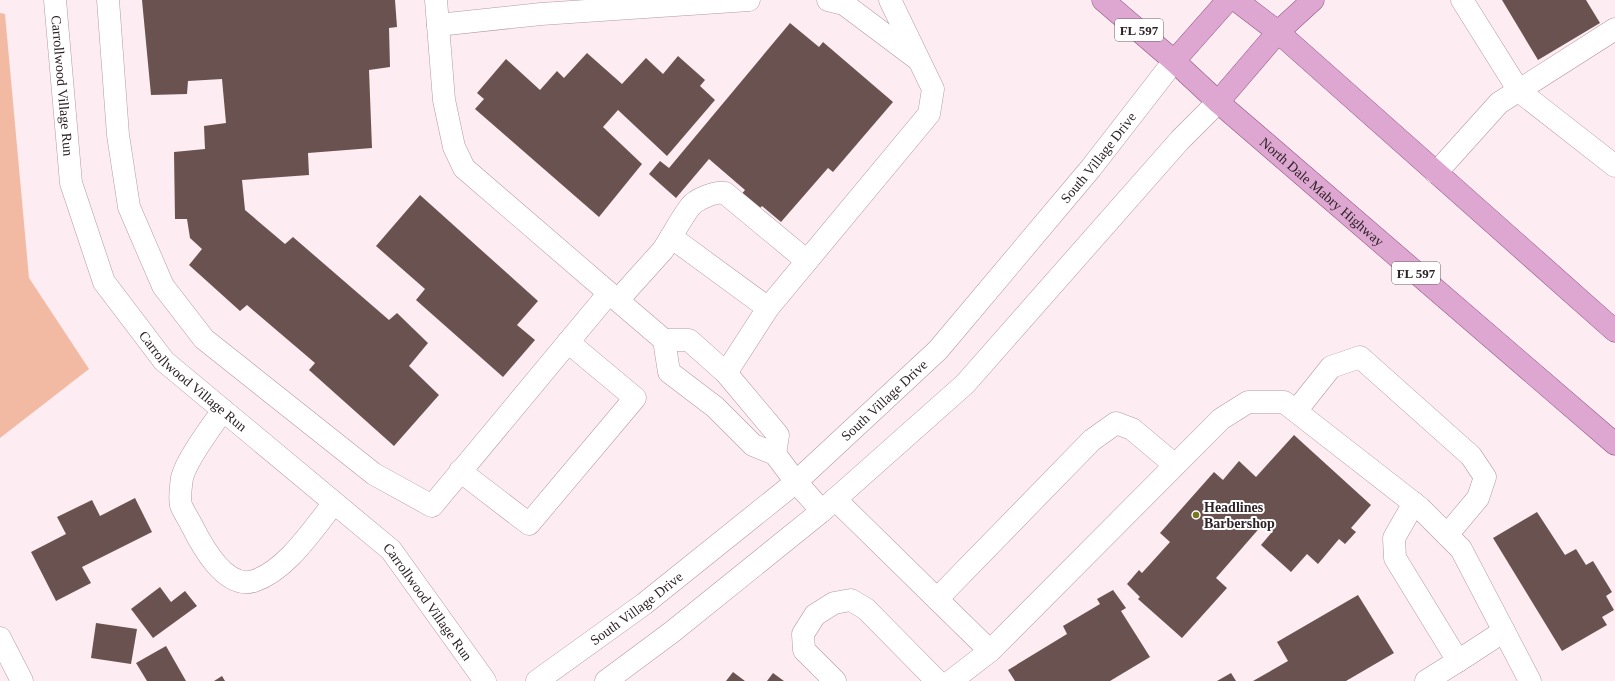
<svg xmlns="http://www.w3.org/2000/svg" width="1615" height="681" viewBox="0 0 1615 681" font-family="'Times New Roman',serif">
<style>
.green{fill:#f3baa3}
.building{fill:#6a5251}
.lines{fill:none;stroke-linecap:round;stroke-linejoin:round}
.minor-casing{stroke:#b49aa2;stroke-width:23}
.major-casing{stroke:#915381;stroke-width:23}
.minor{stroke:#fff;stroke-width:22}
.major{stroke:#dda7d1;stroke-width:22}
.poi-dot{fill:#757820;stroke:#fff;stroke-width:1.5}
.labels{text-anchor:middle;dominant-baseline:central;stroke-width:4;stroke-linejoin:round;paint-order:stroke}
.shield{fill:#fff;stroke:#6c6466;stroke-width:1}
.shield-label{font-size:13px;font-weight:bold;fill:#2d2225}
.street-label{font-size:14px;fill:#2d2225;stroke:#fff}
.poi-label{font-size:14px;font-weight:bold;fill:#2d2225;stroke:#fff;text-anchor:start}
</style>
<rect width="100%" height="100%" fill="#fdecf1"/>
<path class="green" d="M0,13L5,14L29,278L89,369L0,438Z"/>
<path class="building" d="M142,0H395L397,27L389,28L390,67L369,70L372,148L308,153L309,175L242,180L245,210L285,244L293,237L389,320L397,313L428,343L409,366L439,395L394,446L309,370L315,363L247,305L240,311L189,265L202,249L190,238L187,219H175L174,152L205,149L204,126L226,123L222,79L188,81L187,94L151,95Z
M1502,0H1586L1600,23L1538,60Z
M790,23L819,47L823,42L893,102L833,172L828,168L781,222L762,206L757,211L740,196L745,190L709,159L676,198L649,174L660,161L669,168Z
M587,53L622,84L646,58L663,74L678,56L705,80L700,86L715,100L667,156L618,110L603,127L642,164L599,217L475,109L484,99L477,93L506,59L540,90L557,71L564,78Z
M420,195L538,301L517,325L535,340L503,377L416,300L425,289L376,246Z
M1294,435L1371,505L1351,528L1356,532L1345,544L1339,539L1318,564L1307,554L1291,572L1261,545L1272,532L1263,524L1216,578L1227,588L1182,638L1138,599L1140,597L1127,584L1139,570L1142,573L1170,542L1160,533L1214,472L1223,480L1239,461L1256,477Z
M135,498L152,532L82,567L91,583L56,601L31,552L66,534L57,517L92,500L100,516Z
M1537,512L1565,555L1576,549L1586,565L1593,561L1612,592L1606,596L1614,610L1602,617L1607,625L1562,651L1493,538Z
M160,587L171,602L185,591L197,606L153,638L131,609Z
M1113,590L1126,608L1121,611L1150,657L1110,681H1015L1008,670L1067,634L1063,626L1100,604L1097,599Z
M1358,595L1394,653L1346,681H1253L1288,661L1277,642Z
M96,623L137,629L131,664L91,658Z
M166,646L186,681H147L136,663Z
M733,672L745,681H726Z
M773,673L784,681H767Z
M1231,673L1236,681H1217Z
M222,676L225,681H214Z"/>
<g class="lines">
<defs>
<g id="minor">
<path id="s1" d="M55,0L71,183L104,282L164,361L391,550L485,681"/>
<path d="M108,0L118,135L129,207L163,286L204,339L374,474L432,506L609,293L664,340L669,372L715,407L753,445L775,454L796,482L822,511"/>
<path d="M436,0L444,100L454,147L464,168L609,293"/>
<path d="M828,0L844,4L916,58"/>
<path d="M1462,0L1519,91L1615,166"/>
<path d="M438,25L541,14L749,0"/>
<path d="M1436,173L1499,103L1615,29"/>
<path d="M671,237C677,227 683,216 690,207C696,199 716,191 725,193L807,261"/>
<path d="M618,300L663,250L671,237L768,308L929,114L933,89L890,0"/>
<path d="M664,340H689L726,373L778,435L775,454"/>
<path d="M726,373L768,308"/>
<path d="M223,410C212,426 186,460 182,478C181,486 179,497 181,505C183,511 188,518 191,524C201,544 225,590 254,581C287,570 313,529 334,503"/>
<path d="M1296,411L1331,367L1360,357L1471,456L1485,477L1478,498L1447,535"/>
<path d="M460,471L529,524L635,398L568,342"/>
<path d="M835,499L990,651L1221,419L1248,402H1284L1420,508L1461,549L1530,681"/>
<path d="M1414,503L1394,538L1395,558L1458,661L1426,681"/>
<path d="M937,599L1092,440L1116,423L1132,429L1175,465"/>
<path d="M0,638L22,681"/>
<path d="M1458,661L1504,631"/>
<path id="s2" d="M537,681L644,604L796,482L938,350L1091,168L1174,61"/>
<path d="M606,681L672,632L822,511L965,384L1180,140L1218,102"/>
<path d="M835,681L804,650L803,634L815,615L834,603L851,600L866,609L937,681"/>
<path d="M951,681L990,651"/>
</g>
<g id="major">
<path id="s3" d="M1103,0L1174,61L1218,102L1615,444"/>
<path d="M1236,0L1278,32L1615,331"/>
<path d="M1174,61L1228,0"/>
<path d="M1218,102L1278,32L1313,0"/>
</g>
</defs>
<use href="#minor" class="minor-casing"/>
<use href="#major" class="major-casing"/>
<use href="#minor" class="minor"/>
<use href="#major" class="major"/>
</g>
<circle class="poi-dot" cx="1196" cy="515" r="4"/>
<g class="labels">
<g class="shield">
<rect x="1115" y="19" width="48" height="22" rx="3"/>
<rect x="1392" y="262" width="48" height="22" rx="3"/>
</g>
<g class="shield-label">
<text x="1139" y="30">FL 597</text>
<text x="1416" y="273">FL 597</text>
</g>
<g class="street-label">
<text stroke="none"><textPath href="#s1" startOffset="86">Carrollwood Village Run</textPath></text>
<text stroke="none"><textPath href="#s2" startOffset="771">South Village Drive</textPath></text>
<text stroke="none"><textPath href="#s3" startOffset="291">North Dale Mabry Highway</textPath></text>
<text stroke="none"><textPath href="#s1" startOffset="422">Carrollwood Village Run</textPath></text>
<text stroke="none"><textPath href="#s2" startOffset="447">South Village Drive</textPath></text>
<text stroke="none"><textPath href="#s1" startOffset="746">Carrollwood Village Run</textPath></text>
<text stroke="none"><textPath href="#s2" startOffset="123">South Village Drive</textPath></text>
</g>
<g class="poi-label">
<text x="1204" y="507">Headlines<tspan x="1204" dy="16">Barbershop</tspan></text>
</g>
</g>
</svg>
